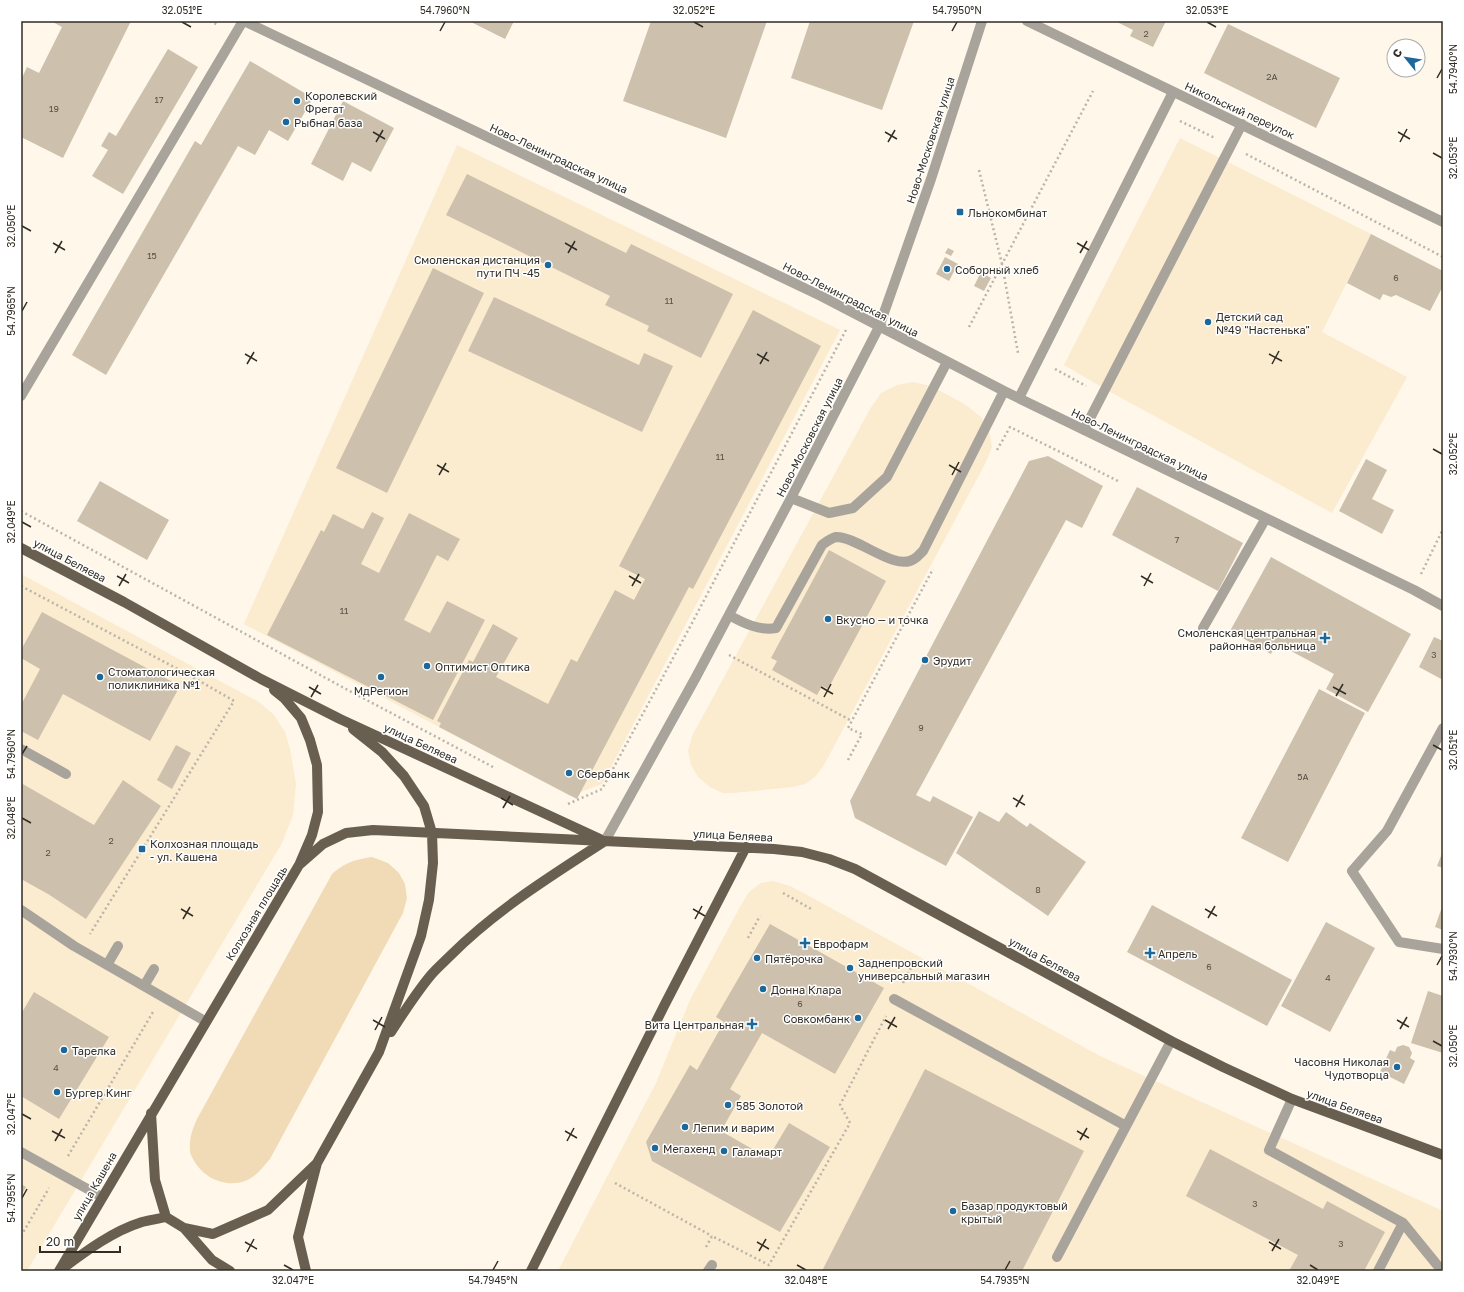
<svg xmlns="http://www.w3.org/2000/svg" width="1464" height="1292" viewBox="0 0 1464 1292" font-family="'Golos Text',sans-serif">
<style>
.built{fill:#fbebcf}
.green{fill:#f1dbb6}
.building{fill:#cdc1ad}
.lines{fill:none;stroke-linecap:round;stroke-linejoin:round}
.path{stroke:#bab4a9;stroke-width:2.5;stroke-dasharray:2 3;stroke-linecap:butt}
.minor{stroke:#a9a49b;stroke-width:10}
.major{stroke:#685f50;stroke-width:10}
.ticks{fill:none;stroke:#312d25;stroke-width:1.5}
.poi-dot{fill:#1d689b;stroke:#fff;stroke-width:1.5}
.labels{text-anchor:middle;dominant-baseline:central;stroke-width:3;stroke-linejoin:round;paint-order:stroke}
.number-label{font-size:9px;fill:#585247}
.poi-label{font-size:11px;fill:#312d25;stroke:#fff;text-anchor:start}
.street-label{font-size:11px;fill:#312d25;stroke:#fff}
.neatline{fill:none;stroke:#312d25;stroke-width:1.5}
.ticks-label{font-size:10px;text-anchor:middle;fill:#312d25}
</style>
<rect width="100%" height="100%" fill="#fef7ea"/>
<path class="built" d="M1180,138L1371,234L1322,332L1407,377L1332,513L1105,389L1064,365Z
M457,145L840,330L602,784L570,796L244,624Z
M913,382L931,386L966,405L981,417L989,431L992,447L986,462L824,765L816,776L805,784L793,787L733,793H723L710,787L698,777L691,765L688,751L692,736L870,409L881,393L897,385Z
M21,574L259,702L274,715L285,732L290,749L296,784L293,815L282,843L27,1271H21Z
M773,881L790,886L809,896L1100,1056L1443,1211V1271H558L656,1083L690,1000L741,905L749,892L761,883Z"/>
<path class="green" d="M372,857L388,863L399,873L405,884L407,898L403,913L270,1159C263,1167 256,1177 245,1181C225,1188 203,1178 193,1159C192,1157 190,1154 190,1151C189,1139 192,1130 197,1119L332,874C346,862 354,860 372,857Z"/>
<path class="building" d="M51,21H131L63,158L21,137V80L27,67L39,73L62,27Z
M469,21H514L505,39Z
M651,21H767L726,138L623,101Z
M810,21H914L882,110L791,78Z
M1115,21H1166L1153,47L1130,36L1133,30Z
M1228,24L1340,78L1316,128L1204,73Z
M168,49L198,67L123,194L92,176L108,150L101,146L109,132L116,136Z
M250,61L313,98L288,141L269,130L255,155L238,146L106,375L72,355L195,141L201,145Z
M343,101L394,128L371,172L352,162L343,181L311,164Z
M467,174L626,253L631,244L733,294L701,358L647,331L649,326L605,305L610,296L446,215Z
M1371,234L1443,271V286L1430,311L1396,295L1391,297L1383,294L1380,300L1347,283Z
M948,248L954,251L951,256L945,253Z
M945,257L958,264L949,281L936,274Z
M433,268L484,293L387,493L336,468Z
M981,272L991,278L984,291L974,286Z
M494,297L639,365L644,353L673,366L642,432L468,351Z
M753,310L821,346L693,589L689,587L577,799L439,727L441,723L437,721L469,660L473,662L493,624L518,638L496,677L548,704L571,659L577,662L615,590L634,600L645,579L619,566Z
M1048,456L1103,486L1082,528L1066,520L916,795L930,802L933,796L973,817L946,866L855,818L850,801L1029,461Z
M1366,459L1387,470L1372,499L1394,510L1382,534L1339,511Z
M100,481L169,520L147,560L77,521Z
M1137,487L1243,543L1218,591L1112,535Z
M372,512L384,518L361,564L379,573L409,513L460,539L448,561L437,555L404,620L430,633L447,601L485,620L433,720L267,635L321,530L324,532L333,514L363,529Z
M829,550L886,581L828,689L822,686L817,695L772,670L777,661L771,658Z
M1271,557L1411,634L1368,712L1326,689L1334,674L1276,643L1271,654L1230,631Z
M42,612L180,686L150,741L63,694L38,740L21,731V705L40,669L21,658V650Z
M1434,637L1443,641V680L1419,667Z
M1319,689L1365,713L1288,862L1241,838Z
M176,745L191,753L172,789L157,780Z
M123,780L161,806L86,919L48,894L21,879V783L94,825Z
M979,811L999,822L1006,812L1027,827L1030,823L1086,862L1048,916L956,853Z
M1443,851V868L1437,866Z
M1443,904V930L1435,927Z
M1152,905L1292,980L1267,1026L1127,952Z
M1326,922L1375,948L1330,1032L1281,1006Z
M770,924L884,988L835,1074L762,1033L730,1089L741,1096L721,1131L768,1158L789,1123L830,1147L780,1232L652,1161L646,1142L690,1065L697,1070L724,1022L716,1017Z
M1428,991L1443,996V1053L1411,1043Z
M34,992L109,1037L59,1119L21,1096V1014Z
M1403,1045L1409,1047L1412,1053L1410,1058L1415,1061L1404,1084L1380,1072L1390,1050L1395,1052L1397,1047Z
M925,1069L1084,1151L1022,1271H822Z
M1210,1149L1323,1209L1327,1201L1385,1232L1364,1271H1289L1298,1255L1186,1196Z
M21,1184L26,1187L21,1195Z"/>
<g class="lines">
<path class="path" d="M210,21L218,25
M1180,121L1215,138
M1246,154L1443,257
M979,170L1002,264L1018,353
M969,327L1093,91
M1055,369L1086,386
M997,450L1010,427L1120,482
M21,511L344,688L493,767
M1421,574L1443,529
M21,586L191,676L234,701L90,934
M729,655L852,721
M848,760L862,734L848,728L933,569
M568,804L602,789L691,625L846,330
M783,893L813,910
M748,938L760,916
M903,983L913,964
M68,1156L153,1012
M615,1183L712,1236
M21,1236L49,1188
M706,1247L712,1236L769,1265L850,1123L840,1105L886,1016"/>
<path class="minor" d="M244,21L821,296L1004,391L1414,590L1443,606
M1027,21L1443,222
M21,396L243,21
M1019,398L1173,92
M1084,430L1242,124
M791,498L829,513L853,508L887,477L947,362
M729,615C743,623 759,631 776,628L822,545C826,542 831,538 836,537C857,536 895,572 914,559C918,557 920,553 923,551L1004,391
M1203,628L1266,518
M1443,728L1387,831L1352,871L1399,942L1443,949
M21,749L66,774
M605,841L696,677L791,498L879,327L931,179L982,21
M21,910L74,946L205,1021
M107,965L118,946
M144,986L154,969
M894,999L1126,1126
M1292,1099L1269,1150L1403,1223L1442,1271
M21,1152L102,1197
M1057,1257L1171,1041
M708,1271L712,1265
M1378,1271L1403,1223"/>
<path class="major" d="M21,548L124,602L261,679L340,719L600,839
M274,690L284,698L301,718L310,740L317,765L318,812L312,835L300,863
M391,1032C404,1012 416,993 431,975C437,968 444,962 451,955C496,910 551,876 605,841
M151,1113L155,1180L166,1217
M184,1228L212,1260L230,1271
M62,1269C86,1251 113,1231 142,1222C149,1220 158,1219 166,1217L184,1228L213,1234L268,1210L317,1163
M59,1271L299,865L323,844L346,833L373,830L774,849L802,852L829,859L855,869L1171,1041L1223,1067L1292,1099L1443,1155
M306,1271L298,1237L317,1163L379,1052L421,936L429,900L433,863L432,833L424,806L404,776L382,752L353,729
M531,1271L664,1006L746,847"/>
</g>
<path class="ticks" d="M182,22L191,27M694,22L703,27M1207,22L1216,27M440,31L445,22M952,31L957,22M1437,78L1442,69M373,132L385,139M885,132L897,139M1398,132L1410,139M376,142L383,130M888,142L895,130M1400,142L1407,129M1433,153L1442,158M22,226L31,231M53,243L65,250M565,243L577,250M1077,243L1089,250M55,253L62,241M568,253L575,241M1080,253L1087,241M22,311L27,302M245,354L257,361M757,354L769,361M1269,354L1282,361M247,364L254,352M760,364L767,352M1272,364L1279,351M1433,449L1442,454M437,465L449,472M949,465L961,472M439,475L446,463M952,475L959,462M22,522L31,527M117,576L129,583M629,576L641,583M1141,576L1153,583M119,586L126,574M632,586L639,574M1144,586L1151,573M309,687L321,694M821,687L833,694M1333,687L1346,694M1336,696L1343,684M311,697L318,685M824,697L831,684M1433,745L1442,750M22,754L27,746M501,798L513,805M1013,798L1025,805M1016,807L1023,795M503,808L510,796M22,818L31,823M181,909L193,916M693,909L705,916M1205,909L1217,916M1208,918L1215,906M183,919L190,907M695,919L702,906M1437,965L1442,956M373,1020L385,1027M885,1020L897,1027M1397,1020L1409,1027M888,1029L895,1017M1400,1029L1407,1017M375,1030L382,1017M1433,1041L1442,1046M22,1114L31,1119M52,1131L65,1138M565,1131L577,1138M1077,1131L1089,1138M1080,1140L1087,1128M55,1141L62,1129M567,1141L574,1128M22,1198L27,1189M245,1242L257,1249M757,1242L769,1249M1269,1242L1281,1249M759,1251L766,1239M1272,1251L1279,1239M247,1252L254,1239M284,1265L293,1270M797,1265L806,1270M1310,1265L1318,1270M493,1270L498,1261M1005,1270L1010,1261"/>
<g class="poi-dot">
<circle cx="297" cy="101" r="4"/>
<circle cx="286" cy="122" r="4"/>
<rect x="956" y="208" width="8" height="8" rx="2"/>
<circle cx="548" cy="265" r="4"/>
<circle cx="947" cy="269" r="4"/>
<circle cx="1208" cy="322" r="4"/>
<circle cx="828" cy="619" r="4"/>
<path d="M1323 632h4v4h4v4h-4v4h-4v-4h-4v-4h4z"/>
<circle cx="925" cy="660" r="4"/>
<circle cx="427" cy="666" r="4"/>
<circle cx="100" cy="677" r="4"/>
<circle cx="381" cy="677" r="4"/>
<circle cx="569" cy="773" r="4"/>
<rect x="138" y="845" width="8" height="8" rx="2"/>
<path d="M803 937h4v4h4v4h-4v4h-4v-4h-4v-4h4z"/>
<path d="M1148 947h4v4h4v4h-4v4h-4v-4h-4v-4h4z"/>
<circle cx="757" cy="958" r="4"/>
<circle cx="850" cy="968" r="4"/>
<circle cx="763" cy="989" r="4"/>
<circle cx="858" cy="1018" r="4"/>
<path d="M750 1018h4v4h4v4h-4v4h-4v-4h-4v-4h4z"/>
<circle cx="64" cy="1050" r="4"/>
<circle cx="1397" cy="1067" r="4"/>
<circle cx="57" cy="1092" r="4"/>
<circle cx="728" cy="1105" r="4"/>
<circle cx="685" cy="1127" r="4"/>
<circle cx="655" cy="1148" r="4"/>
<circle cx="724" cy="1151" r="4"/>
<circle cx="953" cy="1211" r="4"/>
</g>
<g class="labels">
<g class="number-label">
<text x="1146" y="33">2</text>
<text x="1272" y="76">2А</text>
<text x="159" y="99">17</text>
<text x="54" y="108">19</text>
<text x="152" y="255">15</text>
<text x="1396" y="277">6</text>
<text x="669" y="300">11</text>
<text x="720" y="456">11</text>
<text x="1177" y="539">7</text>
<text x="344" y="610">11</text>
<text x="1434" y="654">3</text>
<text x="921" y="727">9</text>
<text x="1303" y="776">5А</text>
<text x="111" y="840">2</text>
<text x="48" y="852">2</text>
<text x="1038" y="889">8</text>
<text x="1209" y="966">6</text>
<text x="1328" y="977">4</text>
<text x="800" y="1003">6</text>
<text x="56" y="1067">4</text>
<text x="1255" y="1203">3</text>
<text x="1341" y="1243">3</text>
</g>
<g class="poi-label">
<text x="305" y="95">Королевский<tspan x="305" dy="13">Фрегат</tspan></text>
<text x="294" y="122">Рыбная база</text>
<text x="968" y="212">Льнокомбинат</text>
<text x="540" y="259" text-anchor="end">Смоленская дистанция<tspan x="540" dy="13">пути ПЧ -45</tspan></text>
<text x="955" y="269">Соборный хлеб</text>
<text x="1216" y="316">Детский сад<tspan x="1216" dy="13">№49 "Настенька"</tspan></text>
<text x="836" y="619">Вкусно — и точка</text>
<text x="1316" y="632" text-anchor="end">Смоленская центральная<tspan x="1316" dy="13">районная больница</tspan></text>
<text x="933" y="660">Эрудит</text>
<text x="435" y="666">Оптимист Оптика</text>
<text x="108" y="671">Стоматологическая<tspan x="108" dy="13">поликлиника №1</tspan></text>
<text x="381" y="690" text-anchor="middle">МдРегион</text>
<text x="577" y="773">Сбербанк</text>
<text x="150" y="843">Колхозная площадь<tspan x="150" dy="13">- ул. Кашена</tspan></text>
<text x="813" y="943">Еврофарм</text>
<text x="1158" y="953">Апрель</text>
<text x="765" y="958">Пятёрочка</text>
<text x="858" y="962">Заднепровский<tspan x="858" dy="13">универсальный магазин</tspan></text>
<text x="771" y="989">Донна Клара</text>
<text x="850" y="1018" text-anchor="end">Совкомбанк</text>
<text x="744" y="1024" text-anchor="end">Вита Центральная</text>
<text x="72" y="1050">Тарелка</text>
<text x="1389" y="1061" text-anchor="end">Часовня Николая<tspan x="1389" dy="13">Чудотворца</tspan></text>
<text x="65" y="1092">Бургер Кинг</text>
<text x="736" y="1105">585 Золотой</text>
<text x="693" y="1127">Лепим и варим</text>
<text x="663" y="1148">Мегахенд</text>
<text x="732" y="1151">Галамарт</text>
<text x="961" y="1205">Базар продуктовый<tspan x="961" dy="13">крытый</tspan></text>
</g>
<g class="street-label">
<text transform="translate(1240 110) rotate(25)">Никольский переулок</text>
<text transform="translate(930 140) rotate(-72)">Ново-Московская улица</text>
<text transform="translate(559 158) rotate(25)">Ново-Ленинградская улица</text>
<text transform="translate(851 299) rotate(27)">Ново-Ленинградская улица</text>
<text transform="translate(809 437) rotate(-63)">Ново-Московская улица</text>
<text transform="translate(1140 444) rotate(26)">Ново-Ленинградская улица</text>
<text transform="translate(70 560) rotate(28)">улица Беляева</text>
<text transform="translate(421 743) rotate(25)">улица Беляева</text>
<text transform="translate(733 835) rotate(3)">улица Беляева</text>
<text transform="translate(256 913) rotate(-59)">Колхозная площадь</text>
<text transform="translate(1045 959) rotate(29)">улица Беляева</text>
<text transform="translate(1345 1106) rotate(20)">улица Беляева</text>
<text transform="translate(94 1186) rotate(-60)">улица Кашена</text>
</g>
</g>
<rect width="1464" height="1292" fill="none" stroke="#ffffff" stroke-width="44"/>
<g transform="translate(1406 58) rotate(300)"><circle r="19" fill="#ffffff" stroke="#adaba8"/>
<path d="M0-3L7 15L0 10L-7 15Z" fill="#1d689b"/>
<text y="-6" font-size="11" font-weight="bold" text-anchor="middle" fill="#312d25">С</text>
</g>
<path d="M40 1246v6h80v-6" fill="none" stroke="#312d25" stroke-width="2"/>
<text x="46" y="1246" font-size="12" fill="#312d25" stroke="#ffffff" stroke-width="3" paint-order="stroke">20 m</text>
<rect x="22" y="22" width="1420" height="1248" class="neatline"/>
<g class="ticks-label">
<text x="182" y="14">32.051°E</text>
<text x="445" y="14">54.7960°N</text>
<text x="694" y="14">32.052°E</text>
<text x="957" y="14">54.7950°N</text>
<text x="1207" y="14">32.053°E</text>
<text transform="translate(1453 69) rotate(-90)" y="4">54.7940°N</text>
<text transform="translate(1453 158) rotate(-90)" y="4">32.053°E</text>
<text transform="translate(11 226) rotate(-90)" y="4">32.050°E</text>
<text transform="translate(11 311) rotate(-90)" y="4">54.7965°N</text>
<text transform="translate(1453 454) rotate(-90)" y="4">32.052°E</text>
<text transform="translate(11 522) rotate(-90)" y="4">32.049°E</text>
<text transform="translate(1453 750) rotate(-90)" y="4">32.051°E</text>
<text transform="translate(11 754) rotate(-90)" y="4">54.7960°N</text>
<text transform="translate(11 818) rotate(-90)" y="4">32.048°E</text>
<text transform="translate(1453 956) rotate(-90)" y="4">54.7930°N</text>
<text transform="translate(1453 1046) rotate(-90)" y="4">32.050°E</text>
<text transform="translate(11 1114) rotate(-90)" y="4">32.047°E</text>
<text transform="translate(11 1198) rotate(-90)" y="4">54.7955°N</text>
<text x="293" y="1284">32.047°E</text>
<text x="493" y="1284">54.7945°N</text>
<text x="806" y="1284">32.048°E</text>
<text x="1005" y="1284">54.7935°N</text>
<text x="1318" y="1284">32.049°E</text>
</g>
</svg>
